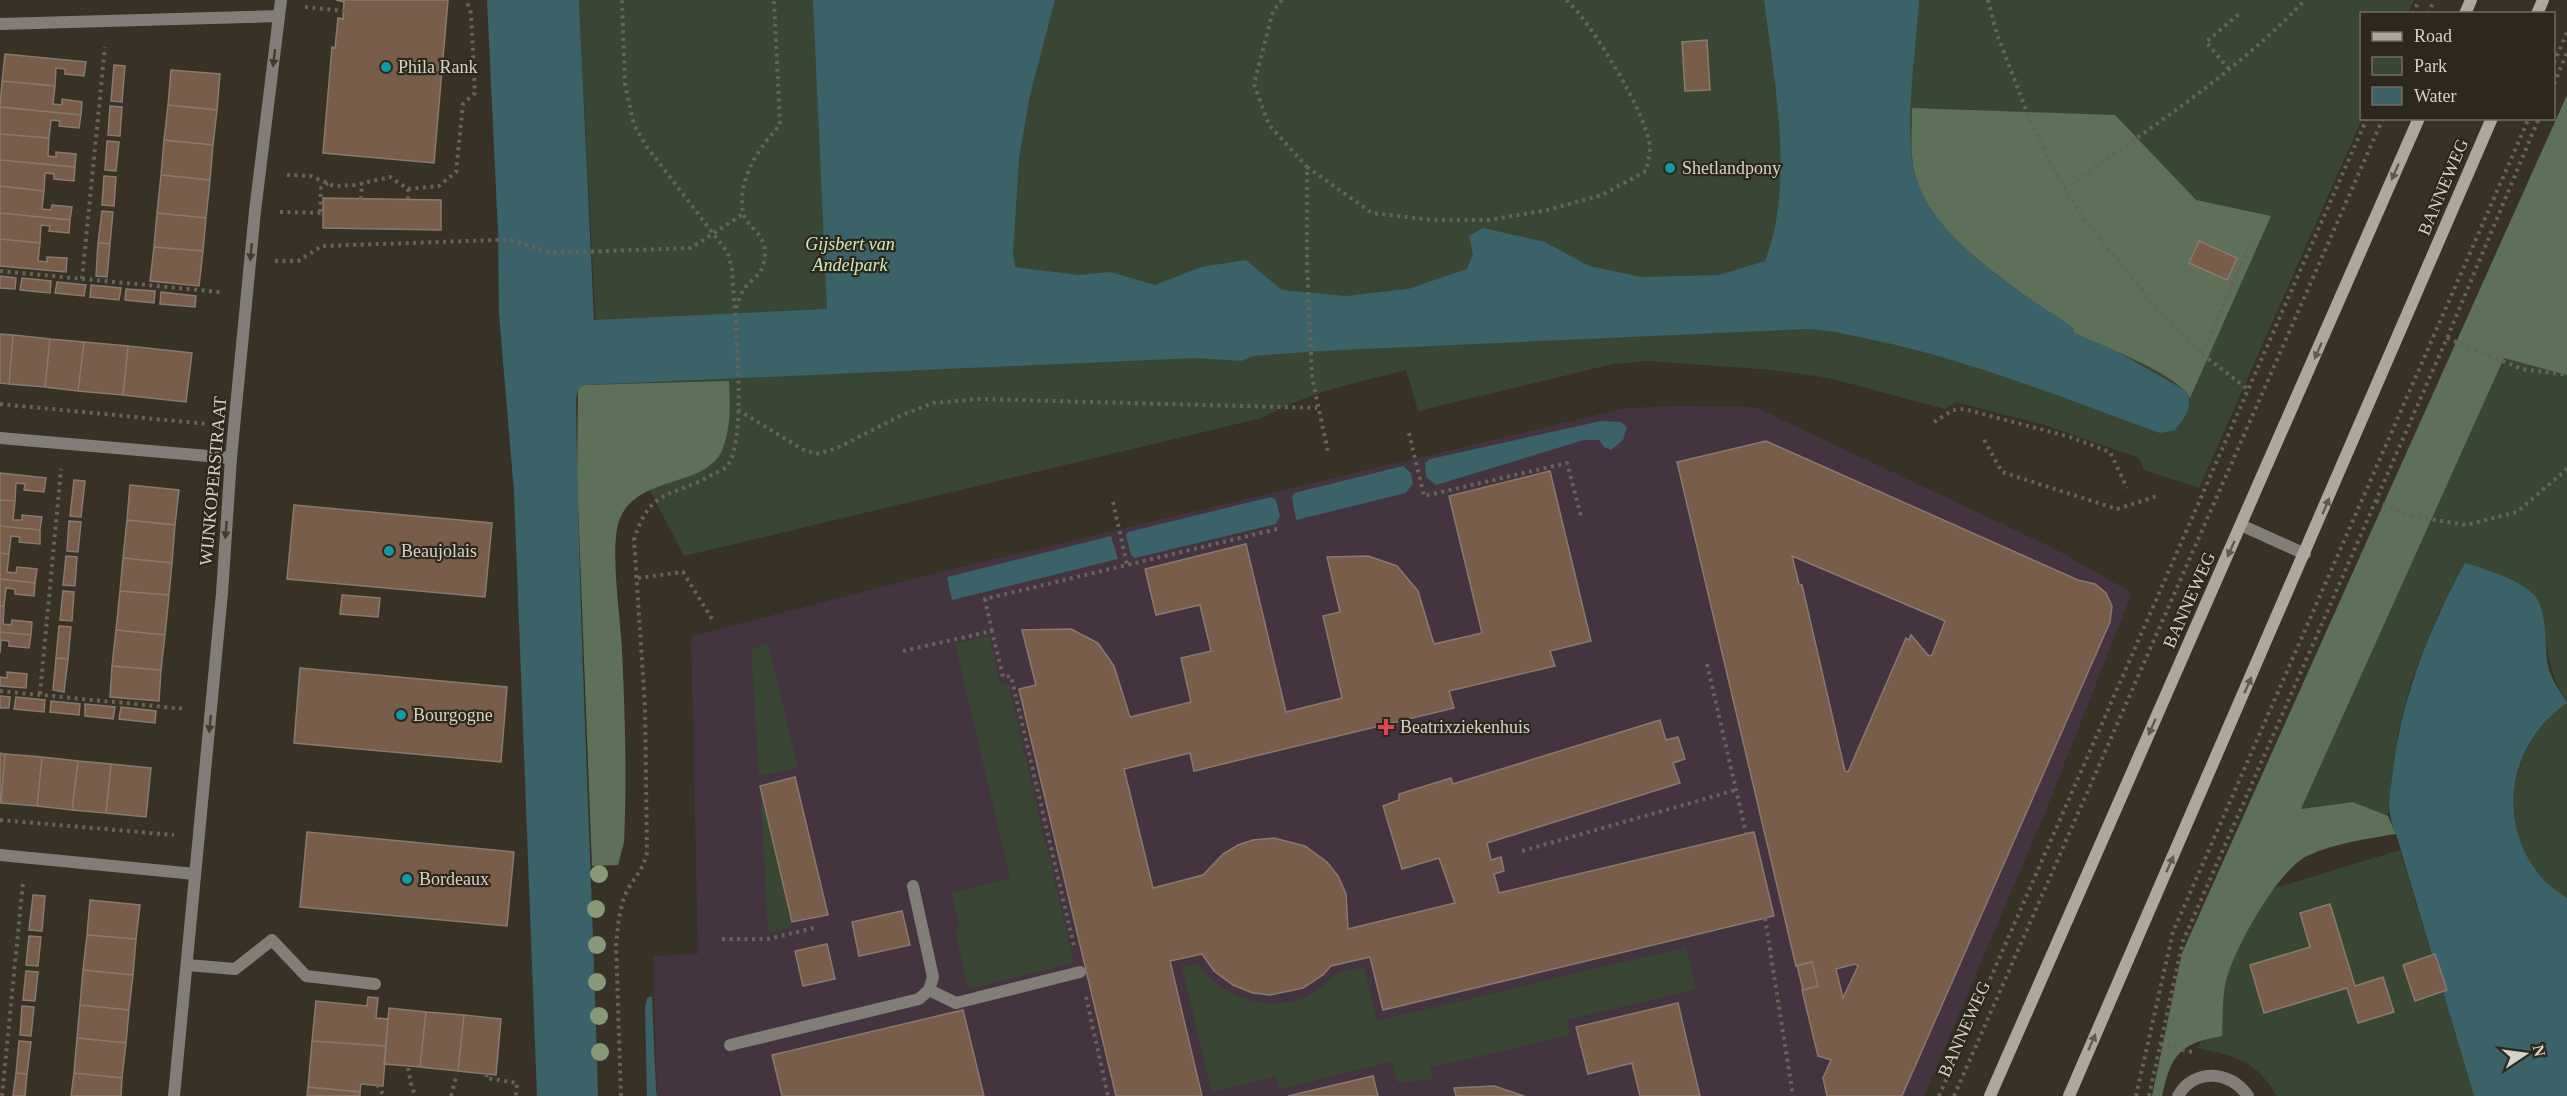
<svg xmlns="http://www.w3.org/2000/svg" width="2567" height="1096" viewBox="0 0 2567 1096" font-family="'Times New Roman',serif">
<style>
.medical{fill:#443440}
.green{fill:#394634}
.forest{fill:#5e7057}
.water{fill:#3b6169}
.building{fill:#785d4b;stroke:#887a70;stroke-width:1.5;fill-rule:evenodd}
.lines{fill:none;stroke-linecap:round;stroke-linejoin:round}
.path{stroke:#676358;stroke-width:4;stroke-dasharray:3 4.5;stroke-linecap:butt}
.service{stroke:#827d77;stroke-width:12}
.minor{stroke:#827d77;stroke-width:12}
.secondary{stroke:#afa69e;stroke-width:12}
.tree{fill:#889978}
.oneway{fill:#423d32}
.oneway2{fill:#615a4f}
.culture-dot{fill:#0f9aa8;stroke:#2d281b;stroke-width:2}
.health-dot{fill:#e0444e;stroke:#2d281b;stroke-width:2}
.labels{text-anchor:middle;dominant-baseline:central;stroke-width:4.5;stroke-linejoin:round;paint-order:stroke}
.poi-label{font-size:18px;fill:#d5d2ca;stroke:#2d281b;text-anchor:start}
.street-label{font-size:18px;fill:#d5d2ca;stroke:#2d281b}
.park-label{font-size:18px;font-style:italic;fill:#caedbc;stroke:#2d281b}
</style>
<rect width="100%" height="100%" fill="#373225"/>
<path class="medical" d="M1681,406L1755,407L2055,549L2132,593L2044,815L1924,1096H657L653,956L698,954L691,636L937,573L1626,408Z"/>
<path class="green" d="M579,0H2414L2408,13L2362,14V119L2199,488L2144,470L2139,458L2045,425L1956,402L1945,409L1829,378L1773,370L1648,361L1613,364L1418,411L1406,370C1355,383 1309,392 1262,418L684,556L599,392Z
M2504,357L2567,375V898C2557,891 2546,884 2539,874C2495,819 2511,742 2567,703C2544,665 2548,638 2536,597L2439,612L2411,682L2398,734L2388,816L2353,802L2301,809Z
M989,636L1000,685L1008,683L1074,963L968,989L955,929L960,928L951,893L1010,878L955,644Z
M768,643L798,768L759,776L751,649Z
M760,786L792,927L768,932Z
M2400,850L2474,1096H2276C2260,1062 2232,1055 2198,1048L2252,895Z
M1686,947L1696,989L1567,1020L1570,1035L1430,1068L1433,1080L1397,1082L1392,1062L1279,1089L1276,1077L1212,1092L1182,968L1198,964C1223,998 1268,1014 1308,996C1320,991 1327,980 1337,974C1345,970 1356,969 1364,967L1377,1021Z"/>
<path class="forest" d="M2567,95V375L2504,358L2301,809L2353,802L2388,816L2396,834C2366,839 2335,843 2307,856C2277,871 2234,949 2226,981C2222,998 2223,1018 2222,1036C2180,1043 2171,1055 2162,1096H2152L2182,953Z
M1912,108L2115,115L2196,200L2271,216L2190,398C2177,373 2102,346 2076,334C2062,327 2049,313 2036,304C1993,271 1935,234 1917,181C1909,157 1912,133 1912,108Z
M729,381C730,403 731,427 723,448C708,488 642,474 621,516C608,542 621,619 622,651C625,714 627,779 624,842L618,865L592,866L577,478L578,389L584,385Z"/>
<path class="water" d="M487,0H579L594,320L827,309L813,0H1055L1030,95L1019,158L1013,253L1015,267L1079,275L1110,272L1155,285L1201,267L1246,260L1282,290L1346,296L1408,289L1467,269L1473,254L1469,236L1483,228L1545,242L1589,266L1641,277L1719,275L1765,261C1795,186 1774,79 1764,0H1919C1916,52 1906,107 1912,159C1919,232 2019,291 2074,328V333L2116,351L2186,391C2194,405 2185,418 2175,430L2160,433C2071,401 1985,366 1892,344C1863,338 1835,330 1807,329L1320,351L1253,356L1241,361L1195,358L584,385L578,389L576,399C579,631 592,864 598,1096H537L514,492L499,314L498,232Z
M1601,421L1621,422L1627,427L1623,440L1611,450L1604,447L1599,440H1584L1436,485L1426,477L1425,463L1430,459Z
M1403,466L1411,473L1413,483L1406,493L1296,520L1292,497L1294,493Z
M1271,497L1276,500L1280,516L1276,524L1135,558L1131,555L1126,535L1128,532Z
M1111,536L1118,559L952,600L947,577Z
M2465,563C2483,568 2524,581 2536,597C2548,615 2544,645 2548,666C2551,679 2560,691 2567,703C2510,742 2495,819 2539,874C2546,884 2557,891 2567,898V1096H2474L2396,834C2385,809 2390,797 2393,771C2402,696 2429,629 2465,563Z
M652,996L656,1090L657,1096H647L645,1007L647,998Z"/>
<path class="building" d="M336,0H448L434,163L323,153L332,47L335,48L338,18L343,19L344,2Z
M1707,40L1710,90L1685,91L1682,42Z
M5,54L86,62L84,76L65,74V69L56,68L55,86L2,81Z
M114,65L125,66L122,102L111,101Z
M171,70L220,74L217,110L168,105Z
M2,81L55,86L53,104L62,105V99L82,102L81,115L0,107Z
M168,105L217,110L213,145L164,140Z
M110,106L122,107L120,136L108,135Z
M0,107L81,115L79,128L59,126L60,121L51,120L49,138L0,134Z
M0,134L49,138L48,156L56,157V152L76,154L75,167L0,160Z
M164,140L213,145L210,180L161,175Z
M107,141L119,142L116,171L105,170Z
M0,160L75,167L74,181L54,179V174L45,173L44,191L0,186Z
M161,175L210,180L206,218L157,213Z
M104,176L116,177L114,206L102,205Z
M0,186L44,191L42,209L51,210L52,205L72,207L70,220L0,213Z
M323,198L441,200V230L323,228Z
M102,211L113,212L110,244L98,243Z
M0,213L70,220L69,233L49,231L50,226L41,225L40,243L0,239Z
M157,213L206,218L203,251L154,247Z
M0,239L40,243L38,261L47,262V257L67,258L66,272L0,266Z
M2199,241L2237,258L2227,280L2189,263Z
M98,243L110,244L107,277L96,276Z
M154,247L203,251L199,286L150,281Z
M0,276L16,278L15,289L0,288Z
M22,278L51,281L50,293L20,290Z
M57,282L86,285L84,296L55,293Z
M91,285L121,288L119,300L90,297Z
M126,289L155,291L154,303L125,300Z
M161,292L196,296L195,307L160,304Z
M0,334L13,335L9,384L0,383Z
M13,335L50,339L45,387L9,384Z
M50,339L84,342L78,391L45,387Z
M84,342L128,346L123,395L78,391Z
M128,346L192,353L186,402L123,395Z
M1766,441L2078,580L2095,584L2106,593L2112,606L2110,622L1902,1096H1827L1823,1078L1831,1060L1818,1056L1802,990L1818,986L1812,962L1796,966L1677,462ZM1792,556L1945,621L1932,655L1929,656L1911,635L1909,640L1906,638L1848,772L1845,771L1802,585L1799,584ZM1855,964L1858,966L1843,998L1836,969Z
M1550,471L1591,641L1550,651L1555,666L1449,691L1454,708L1194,771L1190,753L1124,769L1153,888L1203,875L1223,854L1238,845L1253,840L1274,838L1305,846L1327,862L1338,876L1346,894L1348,929L1455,903L1439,858L1402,869L1383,806L1399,800V794L1451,778L1453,784L1660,720L1666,740L1678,737L1685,759L1673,763L1680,783L1487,843L1491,860L1501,857L1504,871L1494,874L1499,893L1754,832L1774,916L1383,1010L1370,957L1331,966L1323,975L1303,988L1270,995L1253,993L1233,985L1214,971L1202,954L1170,961L1202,1096H1116L1019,689L1036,685L1022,630L1071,629L1098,643L1114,666L1130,717L1191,702L1181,658L1211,651L1200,605L1156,615L1145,569L1246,544L1286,712L1342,698L1323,616L1340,612L1327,557L1368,556L1397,566L1418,591L1434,644L1482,633L1449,496Z
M0,473L46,478L44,492L24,490L25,484L16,483L15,501L0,500Z
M74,480L85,481L81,517L70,516Z
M130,485L179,490L175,525L127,520Z
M0,500L15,501L13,520H22V515L42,517L40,530L0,526Z
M294,505L492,523L485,597L287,579Z
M127,520L175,525L172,563L123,558Z
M69,521L81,522L78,552L67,551Z
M0,526L40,530V544L19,542L20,537L11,536L9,554L0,553Z
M0,553L9,554L7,572L16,573L17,567L37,569L35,583L0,579Z
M66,556L77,557L75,586L63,585Z
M123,558L172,563L169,595L120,591Z
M0,579L35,583L34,596L15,594V589L6,588L4,606H0Z
M63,591L74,592L72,621L60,620Z
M120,591L169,595L165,635L116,630Z
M342,595L380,598L378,617L340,614Z
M0,606H4L3,624L11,625L12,620L32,622L31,635L0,632Z
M59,626L71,627L68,659L56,658Z
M116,630L165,635L161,670L112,666Z
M0,632L31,635L29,648L9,646V641L1,640L0,653Z
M56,658L68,659L64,692L53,690Z
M112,666L161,670L159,701L110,697Z
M300,668L507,687L501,762L294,743Z
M7,672L27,674L26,688L0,686V677L7,678Z
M0,696L10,697L9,708H0Z
M16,697L45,700L44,712L14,709Z
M51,701L80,704L79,715L50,712Z
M85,704L115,707L113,719L85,716Z
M121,707L156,711L155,723L119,719Z
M0,753L5,754L1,803H0Z
M5,754L42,757L37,806L1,803Z
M42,757L78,761L72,810L37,806Z
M78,761L111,764L106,813L72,810Z
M111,764L151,768L146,817L106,813Z
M795,777L828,915L792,922L760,786Z
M307,832L514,852L507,926L300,907Z
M33,895L45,896L42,931L29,930Z
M90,900L140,905L136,939L87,935Z
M2330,904L2355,986L2383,977L2394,1012L2358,1023L2347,988L2264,1013L2250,965L2310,947L2300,913Z
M902,911L910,945L859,956L852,922Z
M87,935L136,939L133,975L83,970Z
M29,936L41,937L38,966L26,965Z
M827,944L835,979L803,986L795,951Z
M2435,954L2447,990L2415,1001L2403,965Z
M1812,962L1818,986L1803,990L1797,965Z
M83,970L133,975L129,1010L80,1005Z
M26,971L38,972L35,1001L23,1000Z
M368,997L378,998L376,1018L388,1019L386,1046L312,1041L316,1001L367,1006Z
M1678,1003L1700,1096H1640L1632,1063L1588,1074L1576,1027Z
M80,1005L129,1010L126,1043L77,1038Z
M22,1006L34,1007L31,1036L20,1035Z
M389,1008L426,1012L420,1067L384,1064Z
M963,1010L984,1096H782L772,1055Z
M426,1012L464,1015L458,1071L420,1067Z
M464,1015L501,1019L496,1075L458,1071Z
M77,1038L126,1043L122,1078L74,1073Z
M19,1041L31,1042L27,1074L16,1073Z
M312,1041L386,1046L383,1086L361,1084L360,1092L308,1087Z
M16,1073L27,1074L25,1096H13Z
M74,1073L122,1078L121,1096H71Z
M1373,1076L1378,1096H1288Z
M1494,1086L1524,1096H1456L1454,1088Z
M308,1087L360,1092V1096H307Z"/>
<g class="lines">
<path class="path" d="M1282,0L1273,11L1254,84L1269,125L1307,167V267L1312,377L1328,452
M1988,0L1997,34L2032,125L2051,164L2082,217L2158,309L2202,354L2249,390
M305,7L344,11
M2413,14L2419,0
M2428,14L2434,0
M2554,63L2567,32
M2229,69L2206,42L2240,13
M2554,84L2567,52
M1307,167L1372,213L1432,220H1489L1547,210L1602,195L1646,171C1647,164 1650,156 1650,148C1649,117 1590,20 1566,0
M287,175L311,176L334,186L355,185L390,177L408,189V199
M408,189L439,186L456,172L463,104L475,93L471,13L466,0
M2064,189C2147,130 2235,74 2305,0
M361,199L362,183
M280,212L323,213
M320,212L321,188L328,183
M275,261H298L322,246L498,240L516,241L549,253L691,248L743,214
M0,271L220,292
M82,279L105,47
M736,308C738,302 740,296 743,291C748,282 761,275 763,265C772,234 746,229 743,212C737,179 759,148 780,125L774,0
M2447,338L2522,369L2567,375
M2202,354L2253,238
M0,404L207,424
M738,410L802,449L816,454L835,449L902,415L933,403L979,399L1317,408
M1934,422L1953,410L1964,409L2070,437L2110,452L2127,488
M1409,433L1424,496L1567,463L1581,516
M1984,440L2002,472L2117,509L2157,496
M2376,501L2412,516L2466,525L2517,512L2567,469
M1113,502L1127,565
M638,578L683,572L712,619
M992,631L985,599L1277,529
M903,651L992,631L1003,677L1011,676L1074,946
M1707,664L1746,833
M0,691L186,709
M40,694L61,469
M0,820L174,835
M1522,851L1736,790
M1765,918L1793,1096
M722,939H768L818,927
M1086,997L1108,1096
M2160,1044L2192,1052
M408,1068L412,1089L417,1096
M487,1074L486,1078L517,1083L516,1096
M377,1085L384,1096
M2,1096L23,882
M451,1096L457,1074
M621,1096L616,945C618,926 619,907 628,889C636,875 644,868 647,852L645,706L634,540C651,485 672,499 713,474C718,472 726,469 728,465C748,438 734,307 732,270L728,253L647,147L634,125L625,84L622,0
M1939,1096L2367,118
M1954,1096L2383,118
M2136,1096L2173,932L2529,118
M2149,1096L2183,941L2447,338L2539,118"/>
<path class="service" d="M2241,525L2305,554
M187,965L235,969L272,940L306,976L375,984
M929,990L956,1003L1080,972
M730,1045L919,999L929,990L933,977L913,886"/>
<path class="minor" d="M0,24L279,16
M0,438L231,458
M0,855L195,874
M174,1096L222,593L231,458L255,211L281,0
M2178,1096C2194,1068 2230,1070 2248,1096"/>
<path class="secondary" d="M2465,14L2471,0
M2537,14L2543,0
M1990,1096L2419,118
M2069,1096L2492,118"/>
</g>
<g class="tree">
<circle cx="599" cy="874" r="9"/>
<circle cx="596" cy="909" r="9"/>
<circle cx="597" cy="945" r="9"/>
<circle cx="597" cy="982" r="9"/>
<circle cx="599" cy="1016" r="9"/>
<circle cx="600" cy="1052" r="9"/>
</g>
<defs><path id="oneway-solid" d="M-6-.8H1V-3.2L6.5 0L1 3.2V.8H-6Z" transform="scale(1.5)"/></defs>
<g class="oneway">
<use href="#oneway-solid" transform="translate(274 58) rotate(97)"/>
<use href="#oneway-solid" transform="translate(251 252) rotate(95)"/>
<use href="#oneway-solid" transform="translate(226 530) rotate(94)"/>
<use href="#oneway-solid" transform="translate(210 724) rotate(96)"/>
</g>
<g class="oneway2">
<use href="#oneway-solid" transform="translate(2395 172) rotate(114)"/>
<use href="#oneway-solid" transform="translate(2318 351) rotate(114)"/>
<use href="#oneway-solid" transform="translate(2326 506) rotate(-67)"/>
<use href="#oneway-solid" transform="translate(2231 549) rotate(114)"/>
<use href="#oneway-solid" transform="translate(2248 685) rotate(-66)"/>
<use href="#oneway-solid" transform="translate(2152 727) rotate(114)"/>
<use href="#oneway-solid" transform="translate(2170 864) rotate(-66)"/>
<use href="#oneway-solid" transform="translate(2092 1042) rotate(-66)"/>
</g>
<g class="culture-dot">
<circle cx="386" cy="67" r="6"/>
<circle cx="1670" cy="168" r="6"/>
<circle cx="389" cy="551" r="6"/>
<circle cx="401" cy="715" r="6"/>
<circle cx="407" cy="879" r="6"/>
</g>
<path class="health-dot" d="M1383 718h6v6h6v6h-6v6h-6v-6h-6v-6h6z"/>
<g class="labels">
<g class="poi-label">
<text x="398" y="67">Phila Rank</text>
<text x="1682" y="168">Shetlandpony</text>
<text x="401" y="551">Beaujolais</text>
<text x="413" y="715">Bourgogne</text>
<text x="1400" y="727">Beatrixziekenhuis</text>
<text x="419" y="879">Bordeaux</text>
</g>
<g class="street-label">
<text transform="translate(2443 187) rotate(-67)">BANNEWEG</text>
<text transform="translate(213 481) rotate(-85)">WIJNKOPERSTRAAT</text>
<text transform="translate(2189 600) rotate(-66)">BANNEWEG</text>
<text transform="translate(1964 1029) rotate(-66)">BANNEWEG</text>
</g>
<g class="park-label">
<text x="850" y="244">Gijsbert van<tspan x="850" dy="21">Andelpark</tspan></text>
</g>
</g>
<rect x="2360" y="12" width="195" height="108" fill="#2d281b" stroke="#706c61" stroke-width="1.5"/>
<rect x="2372" y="32" width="30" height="9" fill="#afa69e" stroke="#706c61" stroke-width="1.5"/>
<text x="2414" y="42" font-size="18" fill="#d5d2ca">Road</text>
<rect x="2372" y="57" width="30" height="18" fill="#394634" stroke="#706c61" stroke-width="1.5"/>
<text x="2414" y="72" font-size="18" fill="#d5d2ca">Park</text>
<rect x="2372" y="87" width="30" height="18" fill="#3b6169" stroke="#706c61" stroke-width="1.5"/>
<text x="2414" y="102" font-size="18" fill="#d5d2ca">Water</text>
<g transform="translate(2525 1054) rotate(77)" stroke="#2d281b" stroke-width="4.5" paint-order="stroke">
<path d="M0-4.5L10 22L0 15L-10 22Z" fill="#d5d2ca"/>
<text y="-9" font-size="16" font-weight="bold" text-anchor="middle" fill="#d5d2ca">N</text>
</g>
</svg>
